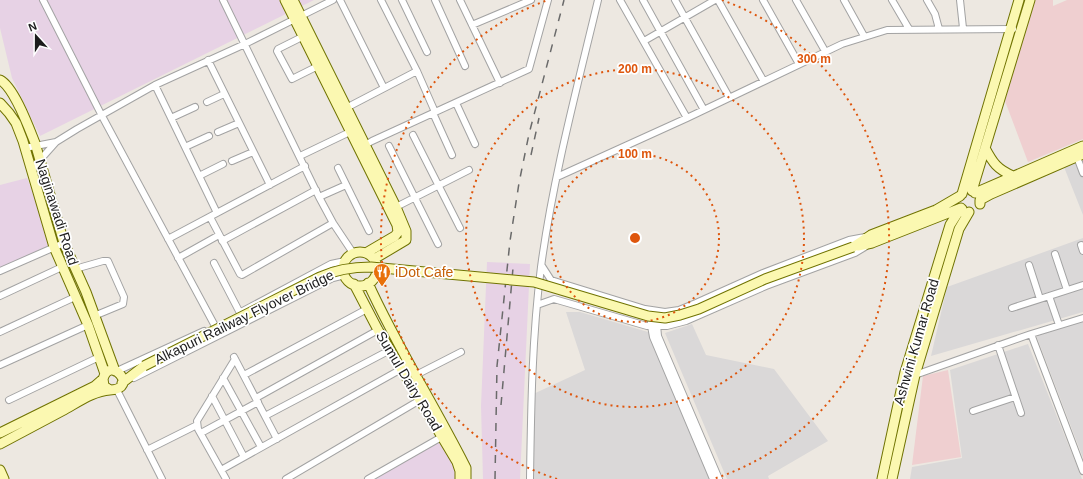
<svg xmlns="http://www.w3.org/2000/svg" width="1083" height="479" viewBox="0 0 1083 479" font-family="Arial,sans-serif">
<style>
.residential{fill:#dad8d8}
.commercial{fill:#efcfd0}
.industrial{fill:#e7d2e5}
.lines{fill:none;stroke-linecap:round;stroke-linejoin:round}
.street-casing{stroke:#a3a3a3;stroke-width:8}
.secondary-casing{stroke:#707302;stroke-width:11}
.street{stroke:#fff;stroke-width:6}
.secondary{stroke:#fbf8b1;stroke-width:9}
.rail{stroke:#6a6a6a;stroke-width:1.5;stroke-dasharray:8 8;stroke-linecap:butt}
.secondary-bridge-casing{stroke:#707302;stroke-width:11;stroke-linecap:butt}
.secondary-bridge{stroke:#fbf8b1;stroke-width:9}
.ring{fill:none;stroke:#de560d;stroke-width:2;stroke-dasharray:2 4}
.labels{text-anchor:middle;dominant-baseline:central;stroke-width:3.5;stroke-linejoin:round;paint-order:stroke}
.street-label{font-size:14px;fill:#1c1c1c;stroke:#fff}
.food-label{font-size:14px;fill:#c56008;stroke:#fff;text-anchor:start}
.centre{fill:#de560d;stroke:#fff;stroke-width:2}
.ring-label{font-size:12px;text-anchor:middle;font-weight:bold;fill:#de560d;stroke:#fff;stroke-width:3.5;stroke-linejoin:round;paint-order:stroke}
</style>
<rect width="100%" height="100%" fill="#ede8e1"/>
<path class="residential" d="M1083,159V215L1064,167Z
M1083,238V312L931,356L947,287Z
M566,312H580L648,332L710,479H526L529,396L585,370Z
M1083,321V458L1036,335Z
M692,324L706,355L774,369L828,441L768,476L769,479H727L665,333Z
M1028,344L1082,479H910L912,467L962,458L950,370Z"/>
<path class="commercial" d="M1035,0H1053V6L1067,0H1083V139L1028,162L1005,101Z
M948,370L961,457L912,465L923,376Z"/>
<path class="industrial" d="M0,0H314L40,136L12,78L0,28Z
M27,178L54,243L0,268V185Z
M487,262L530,264L520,479H483L481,406Z
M436,443L444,444L459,468V479H372Z"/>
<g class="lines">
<defs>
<path id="street" d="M43,0L102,116L215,326
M223,0L319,197L333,223L353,253
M340,0L384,88
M381,0L417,71L435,112
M402,0L427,52
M435,0L465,66
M460,0L500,83
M620,0L687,118
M643,0L704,110
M675,0L729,97
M718,0L763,80
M763,0L799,64
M796,0L825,51
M844,0L864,36
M892,0L909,29
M927,0L935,14L939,29
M960,0L963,28
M472,25L531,0
M306,35L278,49L277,51L292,79L320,65
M644,41L715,0
M208,60L270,185
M155,85L217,213
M207,102L224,94
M456,103L475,144
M346,108L417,71
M433,113L452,155
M171,118L195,107
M218,132L239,123
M413,135L460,228
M365,145L372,141L529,69L548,0
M389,146L438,244
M185,147L209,136
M25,148L56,142
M300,156L354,130
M1077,157L1083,173
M232,161L253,152
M338,168L369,231
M31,170L56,142L77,129L155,85L245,44L333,0
M199,176L223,164
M557,177L687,118L842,44L887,30L1013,29
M319,197L346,185
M396,207L469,170
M210,217L240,274L242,275L333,223
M168,239L305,166
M222,241L316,190
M1081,245L1083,251
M1055,254L1067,290
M178,258L219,235
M214,263L240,313
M1029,265L1040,299
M542,266L551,280L645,309L665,312L679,310L696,303L763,273L849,240L865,237
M75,269L103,261H108L124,297L123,304L94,316
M0,271L64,243
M0,296L62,267
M1049,296L1059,325
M537,305L554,299L647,326H667L686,321L766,286L855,253L865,247
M1012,308L1083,285
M241,312L331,264L345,261
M651,313V326L653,337L713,479
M656,313L658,336L719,479
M0,332L75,297
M1031,334L1083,471
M998,345L1021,413
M234,357L277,439
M0,365L88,325
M117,371L204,331
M244,375L367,309
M416,375L461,352
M915,375L1031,334L1083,318
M134,378L333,278L345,275
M223,378L261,447
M117,390L162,479
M212,396L244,457
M256,398L378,330
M9,400L99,357
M973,411L1015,397
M265,416L390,350
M201,433L258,402
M147,450L197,425
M221,470L405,367
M226,479L198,429L197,421L235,359
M286,479L420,400
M368,479L445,435
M530,479C531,408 532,337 541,267C553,177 577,88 598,0"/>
<path id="secondary" d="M285,0L397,225L398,232L395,236L366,253
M293,0L396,207L406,231V240L374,259
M0,80C14,87 29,128 35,143L64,243L86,292L115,371
M0,103L9,113L16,123L23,141L54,247L88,325L105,374
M985,148C993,163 997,169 1013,176
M972,191L1030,0
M975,193L1083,146
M962,194L1019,0
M980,204V200L991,194L1083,154
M858,246L872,243L961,208
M853,247L871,235L936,210L960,196
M343 269a17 17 0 1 1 34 0a17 17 0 1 1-34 0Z
M368,283C396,345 433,403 464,464L466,468V479
M354,284L378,330L457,462L460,471V479
M122,383L144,366
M0,433L95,386L103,379
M0,444C21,433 41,422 62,411C77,403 93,391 110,390C140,389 110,354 103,379L104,386L110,390
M0,470L4,479
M882,479L905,372L950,225L957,214L962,209
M892,479L915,375L959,229L969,212"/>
</defs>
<use href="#street" class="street-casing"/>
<use href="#secondary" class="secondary-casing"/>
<use href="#street" class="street"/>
<use href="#secondary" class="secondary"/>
<path class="rail" d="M531,155L539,118
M501,405L513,268
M495,479L497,366L510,241L519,183L529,134L564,0"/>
<defs>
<path id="secondary-bridge" d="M144,366L320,277C337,269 353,267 371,267L534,282L648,316L665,318L680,315L699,309L765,279L853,247"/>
</defs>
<use href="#secondary-bridge" class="secondary-bridge-casing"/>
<use href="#secondary-bridge" class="secondary-bridge"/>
</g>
<g class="ring">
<circle cx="635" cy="238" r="84"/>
<circle cx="635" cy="238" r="169"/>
<path d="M557 479A253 253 0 0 1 548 0M722 0A253 253 0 0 1 713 479"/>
</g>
<defs>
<symbol id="restaurant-pin" viewBox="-11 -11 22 30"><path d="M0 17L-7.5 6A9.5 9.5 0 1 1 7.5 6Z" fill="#e8710a" stroke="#fff"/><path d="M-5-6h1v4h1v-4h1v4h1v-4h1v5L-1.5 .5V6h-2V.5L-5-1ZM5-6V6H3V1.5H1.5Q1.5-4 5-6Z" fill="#fff"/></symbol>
</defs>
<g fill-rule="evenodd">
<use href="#restaurant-pin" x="372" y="262" width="20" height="27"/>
</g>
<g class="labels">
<g class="street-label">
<text transform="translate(57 212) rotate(72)">Naginawadi Road</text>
<text transform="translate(244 317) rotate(-26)">Alkapuri Railway Flyover Bridge</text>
<text transform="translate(916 342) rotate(-74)">Ashwini Kumar Road</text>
<text transform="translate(409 381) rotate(59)">Sumul Dairy Road</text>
</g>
<g class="food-label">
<text x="395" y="272">iDot Cafe</text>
</g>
</g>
<circle cx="635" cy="238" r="6" class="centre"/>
<g class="ring-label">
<text x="814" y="63">300 m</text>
<text x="635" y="73">200 m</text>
<text x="635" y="158">100 m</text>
</g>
<g transform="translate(36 36) rotate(339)" stroke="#ffffff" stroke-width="3" paint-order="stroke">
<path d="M0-3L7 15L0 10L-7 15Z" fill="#1c1c1c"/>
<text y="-6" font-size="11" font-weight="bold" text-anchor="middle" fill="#1c1c1c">N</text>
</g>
</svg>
